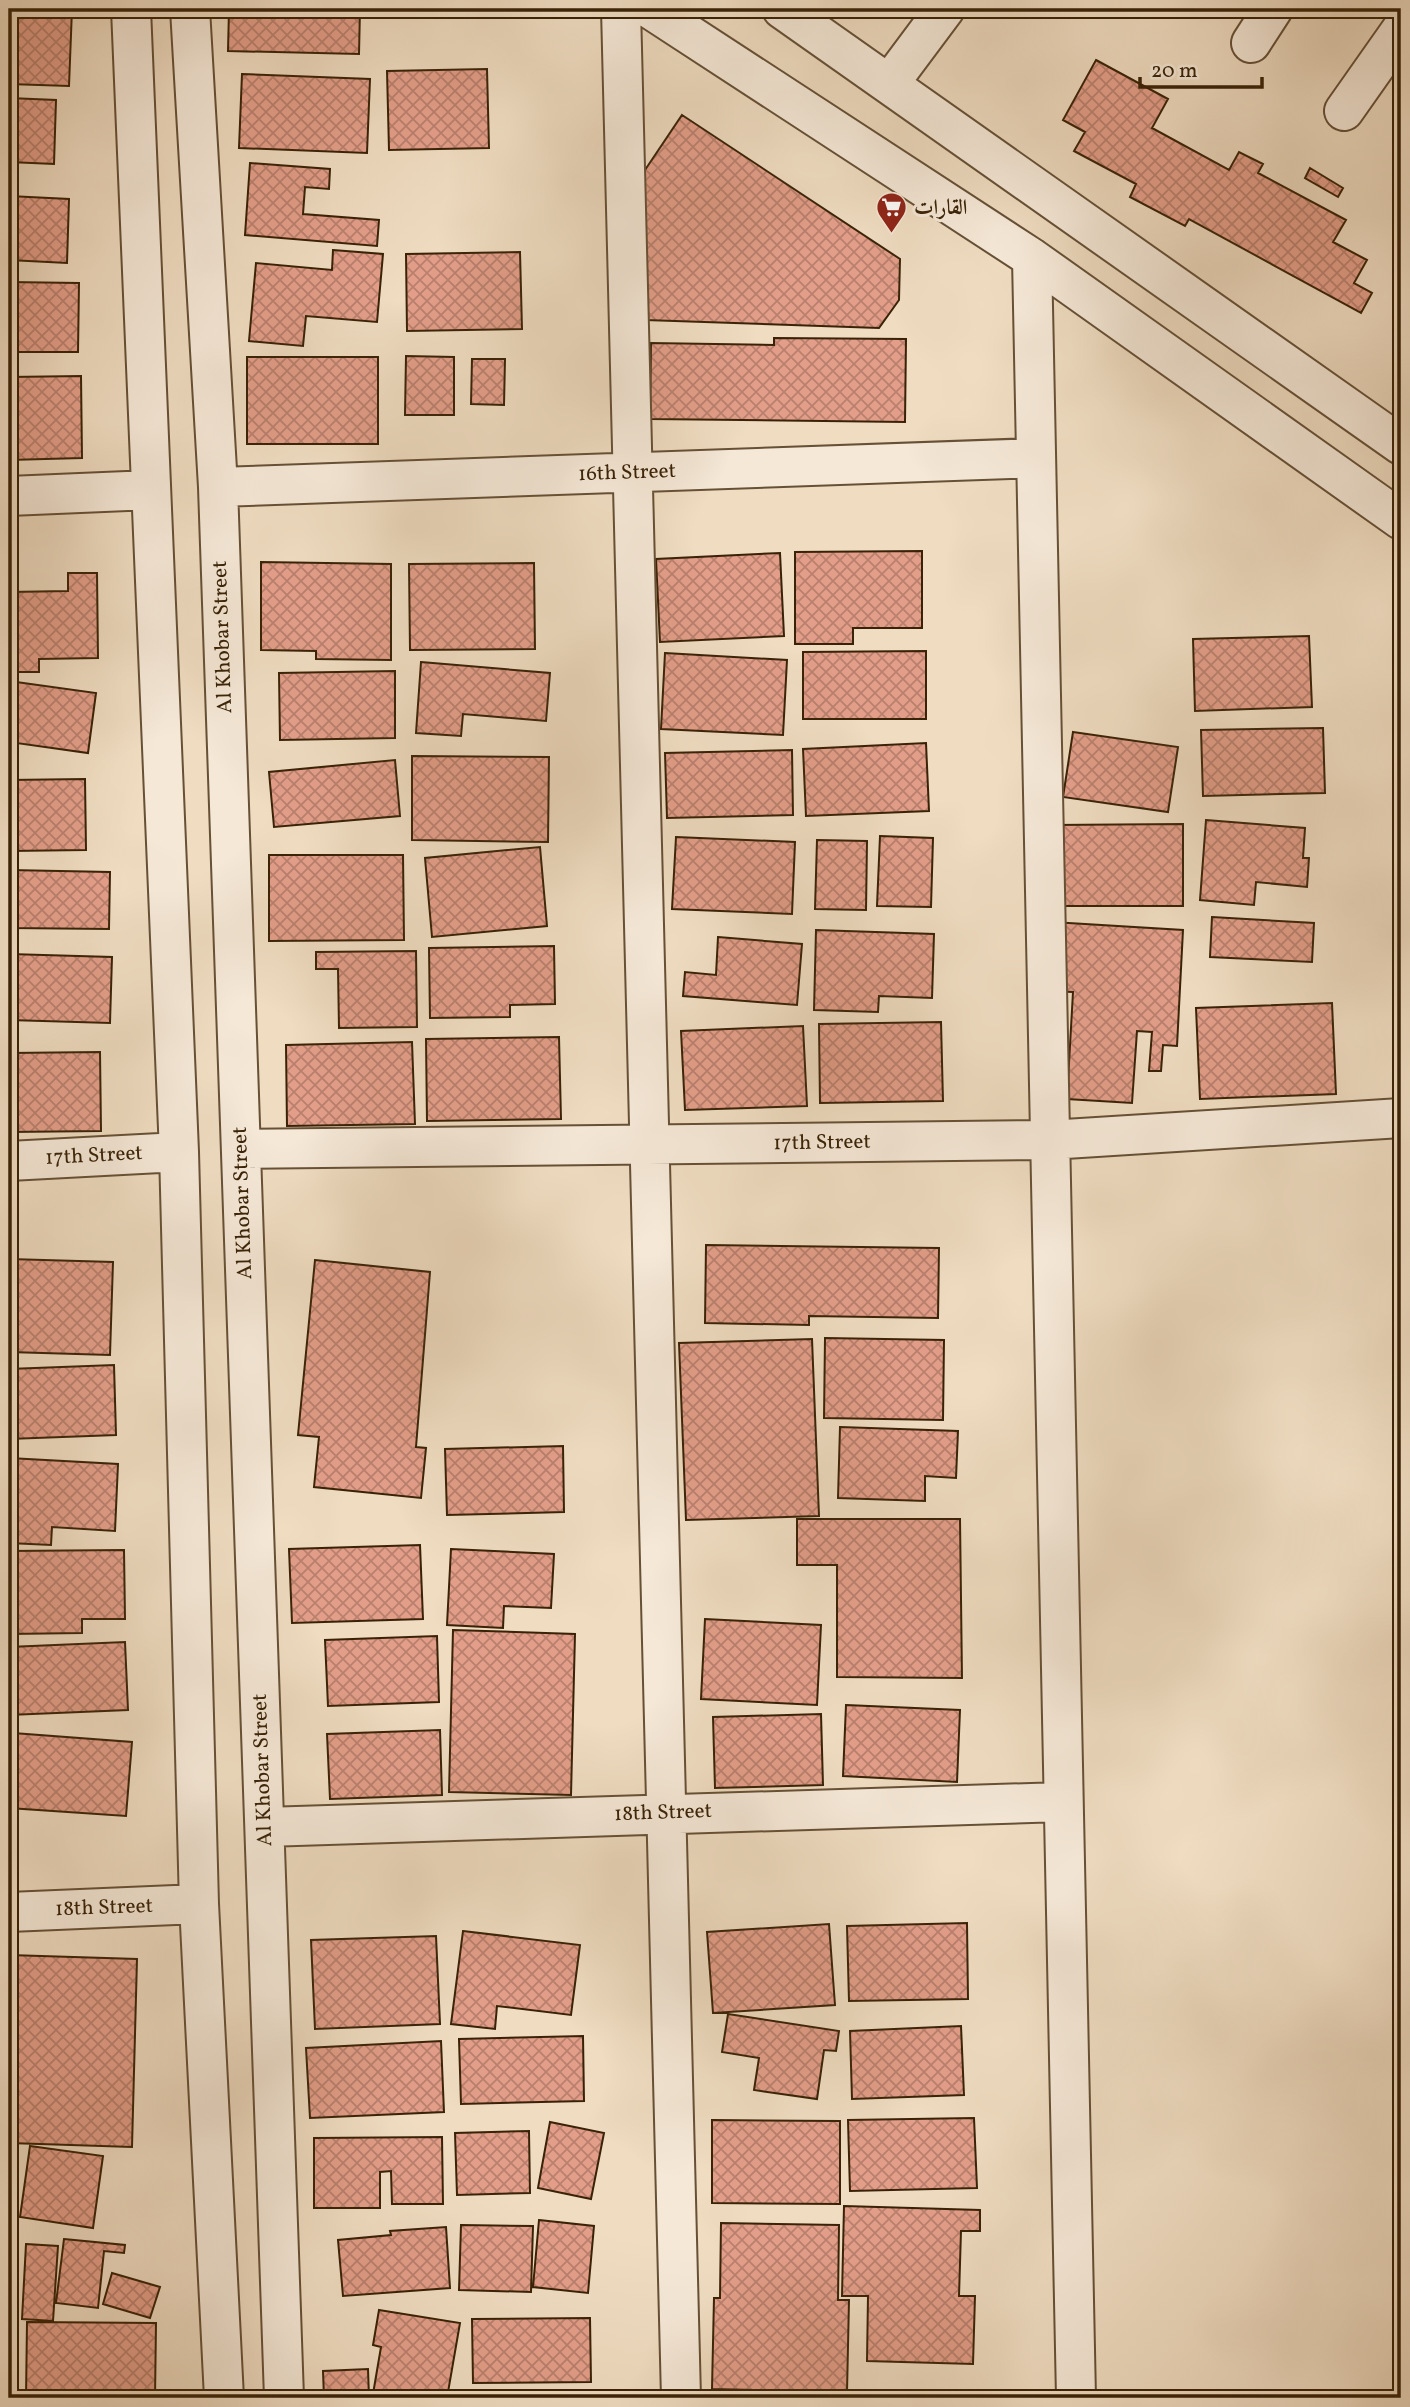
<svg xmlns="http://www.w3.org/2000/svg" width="1410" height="2407" viewBox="0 0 1410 2407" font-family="Vollkorn,Amiri,serif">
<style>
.building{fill:url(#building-cross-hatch);stroke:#392207;stroke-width:2}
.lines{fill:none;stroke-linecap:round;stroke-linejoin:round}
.minor-casing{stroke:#665036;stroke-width:42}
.minor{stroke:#f5e8d7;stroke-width:38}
.labels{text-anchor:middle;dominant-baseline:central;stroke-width:6;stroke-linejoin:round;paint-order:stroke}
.poi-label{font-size:21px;font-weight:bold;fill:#392207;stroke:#f5e8d7;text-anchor:start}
.street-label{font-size:21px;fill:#392207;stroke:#f5e8d7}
</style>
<defs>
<pattern id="building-cross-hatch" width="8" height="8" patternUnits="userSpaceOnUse" patternTransform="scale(1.75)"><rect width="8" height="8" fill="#e39e89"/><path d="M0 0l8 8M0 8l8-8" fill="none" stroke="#b9806e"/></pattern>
</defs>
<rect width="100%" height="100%" fill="#efdcc1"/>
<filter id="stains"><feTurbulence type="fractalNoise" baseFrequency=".00286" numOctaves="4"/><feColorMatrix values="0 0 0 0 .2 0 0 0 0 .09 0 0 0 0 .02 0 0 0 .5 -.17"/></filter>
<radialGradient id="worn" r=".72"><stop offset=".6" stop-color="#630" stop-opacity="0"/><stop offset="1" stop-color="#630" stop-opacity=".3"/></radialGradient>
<path class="building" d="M9,9H72L69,86L9,84Z
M229,9H360L359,54L228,51Z
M1096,60L1168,99L1152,128L1229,170L1239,152L1263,164L1258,173L1346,220L1333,242L1367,260L1354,283L1372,293L1361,313L1189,219L1185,226L1130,197L1136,184L1074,151L1085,132L1063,120Z
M487,69L489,148L389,150L387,71Z
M242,74L370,79L367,153L239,148Z
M9,98L56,100L54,164L9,162Z
M682,115L900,259L899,300L879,328L645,320L640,316L645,170Z
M250,163L330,169L329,189L305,187L303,214L379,220L377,246L245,235Z
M1310,168L1343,188L1338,197L1305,178Z
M9,196L69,199L67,263L9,260Z
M333,250L383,254L377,322L306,316L303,346L249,341L256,263L332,270Z
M520,252L522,329L407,331L406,254Z
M9,282L79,283L78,352H9Z
M774,338L906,339L905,422L650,419L651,343L774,345Z
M406,356L454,357V415H405Z
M247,357H378V444H247Z
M472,359H505L504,405L471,404Z
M81,376L82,458L9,460V377Z
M922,551V628H853V644H795V552Z
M780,553L784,636L660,642L656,559Z
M261,562L391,564V660L316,659V651L261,650Z
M534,563L535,649L410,650L409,564Z
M68,573H97L98,658L39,659V672H9V592L68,591Z
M1309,636L1312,707L1195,711L1193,639Z
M926,651V719H803V652Z
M665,653L787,660L783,735L661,729Z
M421,662L550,673L546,721L463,714L461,736L416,733Z
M395,671V738L280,740L279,673Z
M9,681L96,693L88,753L9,742Z
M1323,728L1325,793L1203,796L1201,730Z
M1073,732L1178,747L1168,812L1063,797Z
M926,743L929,811L806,816L803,749Z
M792,750L793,815L667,818L665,753Z
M412,756L549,757L548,842L412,840Z
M395,760L400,816L274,827L269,772Z
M85,779L86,850L9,851V780Z
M1206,820L1305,828L1303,858H1309L1307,887L1256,882L1254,905L1200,900Z
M1183,824V906H1052V825Z
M880,836L933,838L931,907L877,906Z
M676,837L795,842L792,914L672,909Z
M817,840L867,841L866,910L815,909Z
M540,847L547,926L432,937L425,858Z
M269,855H403L404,940L269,941Z
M9,870L110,872L109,929L9,928Z
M1212,917L1314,923L1312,962L1210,957Z
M1052,922L1183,930L1177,1046L1163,1045L1161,1071H1149L1152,1032L1137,1031L1132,1103L1067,1099L1073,992L1048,991Z
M816,930L934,934L932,998L879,996L878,1012L814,1010Z
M718,937L802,944L797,1005L683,996L685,972L716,975Z
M554,946L555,1004L510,1005V1017L430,1018L429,948Z
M416,951L417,1027L339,1028L338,969H316V952Z
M9,954L112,957L110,1023L9,1020Z
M1332,1003L1336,1094L1200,1099L1196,1008Z
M941,1022L943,1101L820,1103L819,1024Z
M803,1026L807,1106L685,1110L681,1031Z
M559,1037L561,1119L427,1121L426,1039Z
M412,1042L415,1124L287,1126L286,1045Z
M100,1052L101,1131L9,1132V1053Z
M706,1245L939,1248L938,1318L809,1316V1325L705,1323Z
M9,1259L113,1262L110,1355L9,1352Z
M315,1260L430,1272L416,1447L426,1448L421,1498L314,1487L319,1437L298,1435Z
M825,1338L944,1340L943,1420L824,1418Z
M812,1339L819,1516L686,1520L679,1343Z
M114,1365L116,1435L9,1439V1369Z
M840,1427L958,1431L956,1478L925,1476V1501L838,1498Z
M563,1446L564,1512L447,1515L445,1449Z
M9,1458L118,1464L115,1531L52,1527L51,1545L9,1543Z
M797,1519H960L962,1678L837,1677V1565H797Z
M420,1545L423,1619L292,1623L289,1549Z
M451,1549L554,1554L551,1608L504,1606L503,1628L447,1625Z
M124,1550L125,1619H82V1633L9,1634V1551Z
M705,1619L821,1625L817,1705L701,1699Z
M453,1630L575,1634L571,1795L449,1792Z
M437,1636L439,1702L328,1706L325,1640Z
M125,1642L128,1710L9,1715V1647Z
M846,1705L960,1710L957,1782L843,1776Z
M821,1714L823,1785L715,1788L713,1717Z
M440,1730L442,1795L330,1799L327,1734Z
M13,1733L132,1742L126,1816L9,1808Z
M967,1923L968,1999L849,2001L847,1926Z
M829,1924L835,2005L713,2013L707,1932Z
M463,1931L580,1945L571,2015L497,2006L495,2029L451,2024Z
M436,1936L440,2024L315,2029L311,1940Z
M9,1955L137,1959L132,2147L9,2143Z
M728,2014L839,2031L836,2051L824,2050L817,2099L754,2090L759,2058L722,2052Z
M961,2026L964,2095L852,2099L850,2031Z
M583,2036L584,2101L461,2104L459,2039Z
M441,2041L444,2112L310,2118L306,2048Z
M974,2118L977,2188L850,2191L848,2120Z
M712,2120L840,2121V2204L712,2203Z
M550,2122L604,2133L591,2199L538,2188Z
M529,2131L530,2193L457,2195L455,2133Z
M442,2137L443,2204H392L391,2171L380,2172V2208H314V2138Z
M30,2146L103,2156L93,2228L20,2217Z
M844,2206L980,2210V2231H961L959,2296H975L973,2364L867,2361L868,2296H842Z
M539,2220L594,2226L588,2293L533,2287Z
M721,2223L839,2225L838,2300H849L847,2392L712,2389L714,2298H720Z
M461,2225L533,2226L531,2292L459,2290Z
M446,2227L450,2288L343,2296L338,2240L391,2235L390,2231Z
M64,2239L125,2245L124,2253L104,2251L98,2308L56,2303Z
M26,2244L58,2246L53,2321L22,2319Z
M112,2273L160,2287L150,2318L103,2304Z
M379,2310L460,2323L447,2398H400L373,2394L381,2347L373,2345Z
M590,2318L591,2382L473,2383L472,2319Z
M27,2322L156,2323L155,2398H26Z
M9,2341H16L12,2398H9Z
M368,2369L369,2398H324L323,2371Z
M866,2392L936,2398H865Z"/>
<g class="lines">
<defs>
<path id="minor" d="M131,9L179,1152L199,1904L224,2398
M190,9L218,487L284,2398
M621,9L681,2398
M650,9L1032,258L1401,520
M782,9L1401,445
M1251,43L1273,9
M889,84L945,9
M1344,111L1401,30
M1032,258L1076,2398
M218,487L1036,458
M9,496L151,490
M242,1149L1049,1140L1401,1118
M9,1161L179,1152
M265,1827L1062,1802
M9,1912L199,1904"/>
</defs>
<use href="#minor" class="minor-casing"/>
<use href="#minor" class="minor"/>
</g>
<defs>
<symbol id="supermarket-pin" viewBox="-11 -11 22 30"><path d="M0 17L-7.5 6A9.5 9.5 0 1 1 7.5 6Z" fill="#8f2418" stroke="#f5e8d7"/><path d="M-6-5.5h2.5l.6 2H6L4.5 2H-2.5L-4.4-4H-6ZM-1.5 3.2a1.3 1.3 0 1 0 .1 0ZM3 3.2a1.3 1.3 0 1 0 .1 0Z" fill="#fff"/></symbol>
</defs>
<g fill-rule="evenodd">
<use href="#supermarket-pin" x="874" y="190" width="35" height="47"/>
</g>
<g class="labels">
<g class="poi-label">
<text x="914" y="208">القارات</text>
</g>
<g class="street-label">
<text transform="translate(627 473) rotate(-2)">16th Street</text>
<text transform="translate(223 637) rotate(-92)">Al Khobar Street</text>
<text transform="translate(822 1143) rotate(-1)">17th Street</text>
<text transform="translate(94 1156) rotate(-3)">17th Street</text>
<text transform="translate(243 1203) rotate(-92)">Al Khobar Street</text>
<text transform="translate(263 1770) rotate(-92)">Al Khobar Street</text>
<text transform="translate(663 1813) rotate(-2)">18th Street</text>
<text transform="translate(104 1908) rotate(-2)">18th Street</text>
</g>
</g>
<rect width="1410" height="2407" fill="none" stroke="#efdcc1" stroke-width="35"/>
<rect x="10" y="10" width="1389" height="2386" fill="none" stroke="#392207" stroke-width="3.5"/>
<rect x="18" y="18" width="1375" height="2372" fill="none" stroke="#392207" stroke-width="2"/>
<path d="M1140 77v10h122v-10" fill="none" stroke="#392207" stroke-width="3.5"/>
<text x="1151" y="77" font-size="21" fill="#392207" stroke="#f5e8d7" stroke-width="5" paint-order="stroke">20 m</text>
<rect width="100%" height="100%" filter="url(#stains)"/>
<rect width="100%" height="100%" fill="url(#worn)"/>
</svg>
